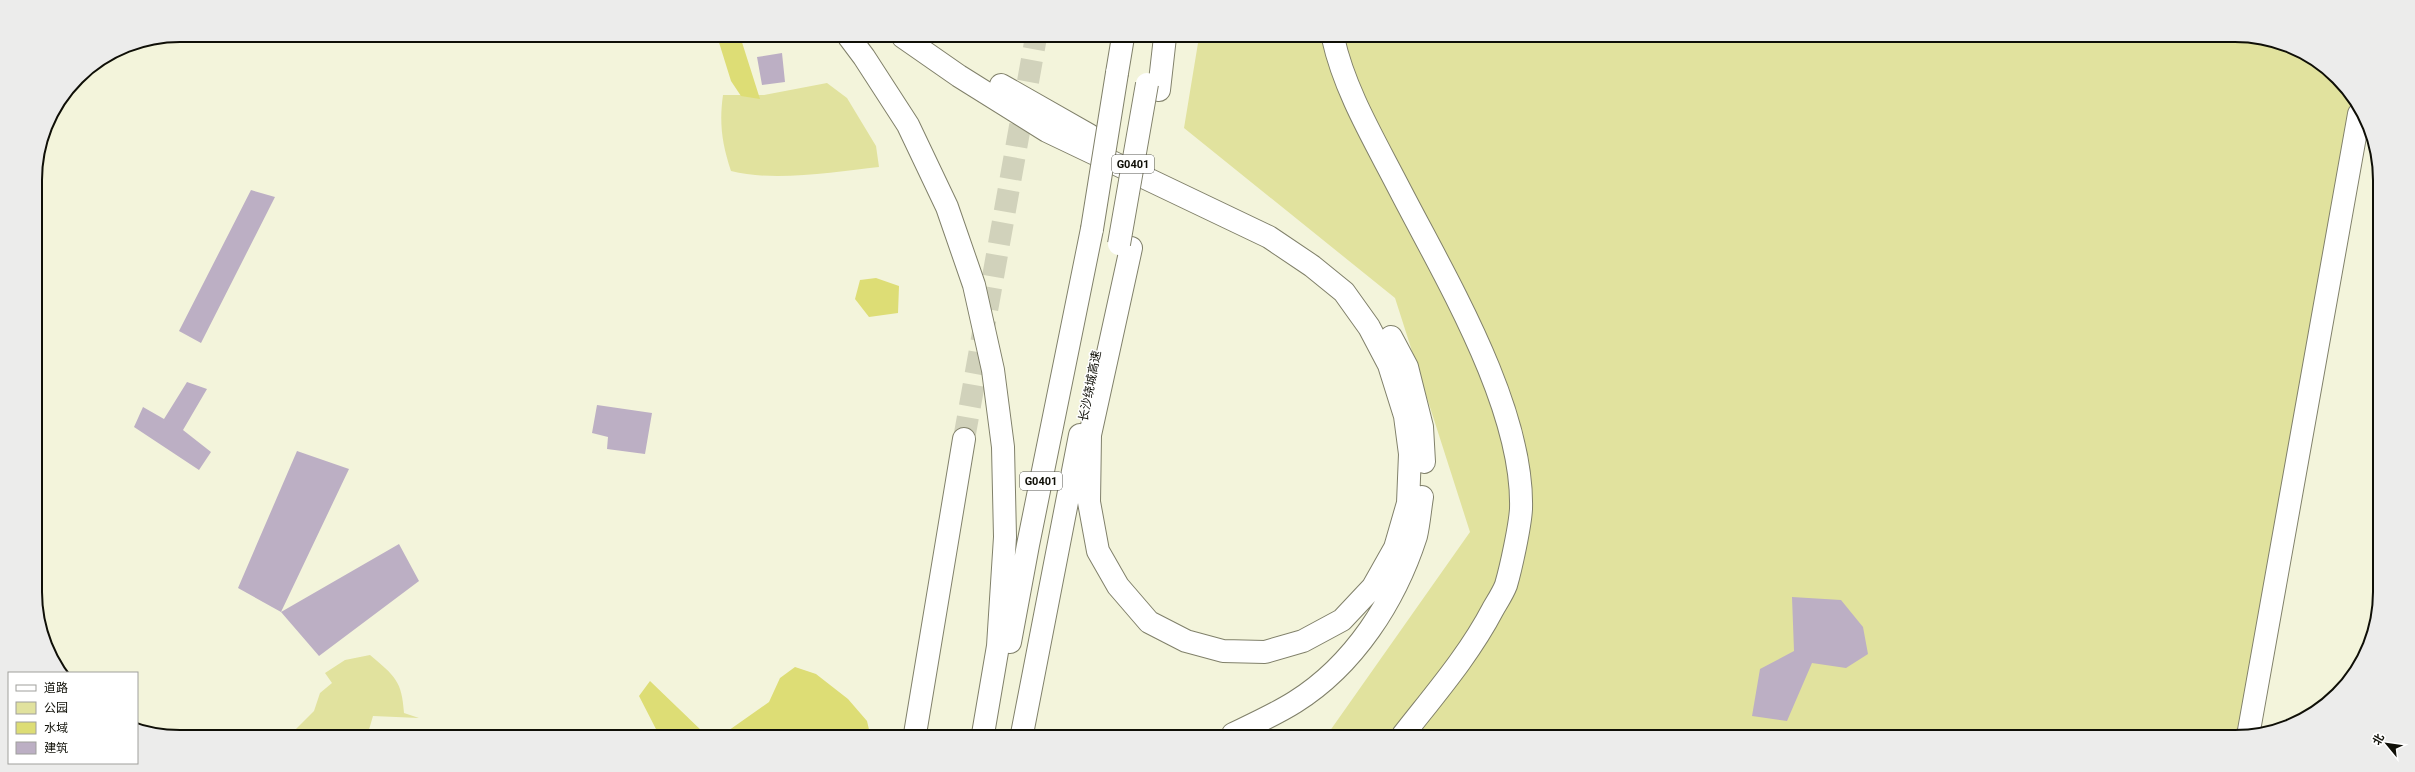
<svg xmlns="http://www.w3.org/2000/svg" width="2415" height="772" viewBox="0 0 2415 772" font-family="Roboto,'Noto Sans SC',sans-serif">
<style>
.green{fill:#e1e29e}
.water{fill:#dddd75}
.building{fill:#bcafc4}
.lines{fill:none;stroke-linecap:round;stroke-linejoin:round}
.minor-tunnel{stroke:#d1d2bb;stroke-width:22;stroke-dasharray:22 11;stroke-linecap:butt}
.minor-casing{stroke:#80806a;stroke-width:24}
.highway-casing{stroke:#80806a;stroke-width:24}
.minor{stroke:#fff;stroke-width:22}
.highway{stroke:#fff;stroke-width:22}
.highway-bridge-casing{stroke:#80806a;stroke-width:24;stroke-linecap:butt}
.highway-bridge{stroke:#fff;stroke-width:22}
.labels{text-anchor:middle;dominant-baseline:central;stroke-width:3;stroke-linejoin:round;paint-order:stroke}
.shield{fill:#fff;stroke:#575751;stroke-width:1}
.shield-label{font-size:11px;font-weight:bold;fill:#0f0f07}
.street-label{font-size:12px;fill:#0f0f07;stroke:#fff}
.rim{fill:none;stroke:#0f0f07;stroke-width:2}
</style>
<rect width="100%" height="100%" fill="#f3f4db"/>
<path class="green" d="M1199,37L2273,40L2308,54L2344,84L2360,116L2245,737L1327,735L1470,532L1395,298L1184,128Z
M827,83L847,98L876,146L879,167C835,172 773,182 731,171C722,144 719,123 723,95H764Z
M370,655C395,676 402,681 404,713L419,718L373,716L368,733L293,732L314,711L320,693L332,683L325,673L345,660Z"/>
<path class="water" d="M717,36H740L760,99L741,96L731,81Z
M876,278L899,286L898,313L869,317L855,299L860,280Z
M795,667L816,674L848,699L867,721L870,734L725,733L769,702L780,678Z
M650,681L704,733H658L639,696Z"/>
<path class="building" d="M782,53L785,82L762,85L757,57Z
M251,190L275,197L201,343L179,331Z
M187,382L207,389L183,430L211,452L199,470L134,427L143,407L164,419Z
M597,405L652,413L645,454L607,449L608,437L592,433Z
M297,451L349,469L281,612L238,588Z
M399,544L419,581L319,656L281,612Z
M1792,597L1841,600L1863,627L1868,654L1846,668L1812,663L1787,721L1752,716L1760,669L1794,651Z"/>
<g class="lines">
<path class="minor-tunnel" d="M964,439L1036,37"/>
<defs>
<path id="minor" d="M1333,38C1345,92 1375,141 1400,190C1446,279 1524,408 1521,509C1520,526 1511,568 1506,585C1503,593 1497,602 1493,609C1469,655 1435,694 1403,735
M915,734L964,439
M2248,736L2359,114"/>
<path id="highway" d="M849,37L864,57L908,125L947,207L974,285L993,370L1003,447L1005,537L998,646L983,734
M903,37L959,76L1047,131L1269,237L1312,266L1344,292L1369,327L1389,365L1405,416L1410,454L1408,503L1395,548L1373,587L1342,620L1303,641L1265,652L1223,651L1186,641L1149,622L1118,586L1098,551L1089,502L1090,435L1131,248
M1117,73L1123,37
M1001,85L1089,135
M1159,90L1165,37
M1391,337L1407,367L1422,427L1424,462
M1010,642L1028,545L1092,229
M1022,734L1080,435
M1233,734C1254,724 1276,714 1295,702C1354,665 1395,601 1416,536C1419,523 1420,509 1422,497"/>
</defs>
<use href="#minor" class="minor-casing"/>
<use href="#highway" class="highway-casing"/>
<use href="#minor" class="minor"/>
<use href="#highway" class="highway"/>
<defs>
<path id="highway-bridge" d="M1092,229L1117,73
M1119,244L1147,84"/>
</defs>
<use href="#highway-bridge" class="highway-bridge-casing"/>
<use href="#highway-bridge" class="highway-bridge"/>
</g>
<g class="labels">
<g class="shield">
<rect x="1112" y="155" width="42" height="18" rx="3"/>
<rect x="1020" y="472" width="42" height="18" rx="3"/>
</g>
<g class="shield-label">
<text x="1133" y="164">G0401</text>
<text x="1041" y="481">G0401</text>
</g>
<g class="street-label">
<text transform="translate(1090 386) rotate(-79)">长沙绕城高速</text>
</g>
</g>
<path d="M0 0H2415V772H0ZM180 42H2235A138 138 0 0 1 2373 180V592A138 138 0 0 1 2235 730H180A138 138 0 0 1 42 592V180A138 138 0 0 1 180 42Z" fill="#ececeb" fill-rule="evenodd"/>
<path class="rim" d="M180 42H2235A138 138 0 0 1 2373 180V592A138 138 0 0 1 2235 730H180A138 138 0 0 1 42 592V180A138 138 0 0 1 180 42Z"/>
<rect x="8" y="672" width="130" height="92" fill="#ffffff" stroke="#9f9f9c"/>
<rect x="16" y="685" width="20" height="6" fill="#ffffff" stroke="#9f9f9c"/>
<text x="44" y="692" font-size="12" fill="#0f0f07">道路</text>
<rect x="16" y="702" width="20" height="12" fill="#e1e29e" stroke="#9f9f9c"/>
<text x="44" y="712" font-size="12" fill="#0f0f07">公园</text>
<rect x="16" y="722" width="20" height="12" fill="#dddd75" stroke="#9f9f9c"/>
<text x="44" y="732" font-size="12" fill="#0f0f07">水域</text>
<rect x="16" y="742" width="20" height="12" fill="#bcafc4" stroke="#9f9f9c"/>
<text x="44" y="752" font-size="12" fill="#0f0f07">建筑</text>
<g transform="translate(2387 744) rotate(299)" stroke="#ffffff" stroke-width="3" paint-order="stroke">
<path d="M0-3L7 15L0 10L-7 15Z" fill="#0f0f07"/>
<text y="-6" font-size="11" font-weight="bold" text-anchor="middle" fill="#0f0f07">北</text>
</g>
</svg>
